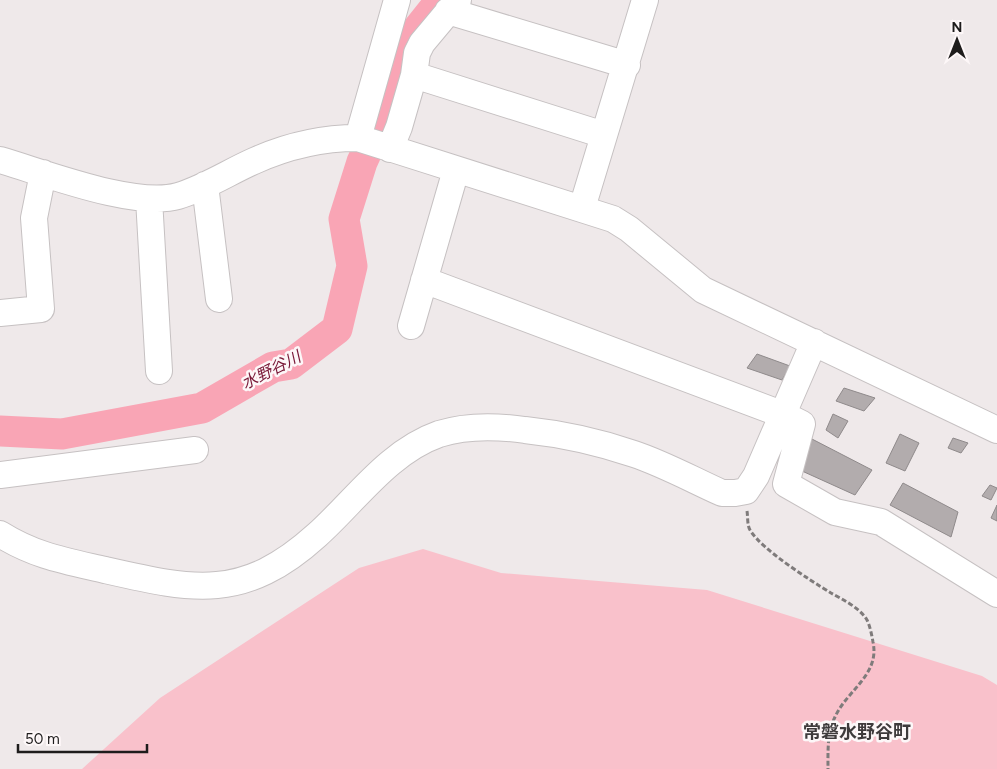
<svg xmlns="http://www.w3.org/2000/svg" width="997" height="769" viewBox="0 0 997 769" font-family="Figtree,'Noto Sans JP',sans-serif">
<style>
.green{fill:#f9c1cb}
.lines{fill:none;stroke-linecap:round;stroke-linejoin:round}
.river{stroke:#f9a5b5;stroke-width:31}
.building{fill:#b2acad;stroke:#8f8a8b}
.minor-casing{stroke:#c6c1c2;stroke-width:28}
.path{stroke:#7f7b7b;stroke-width:3;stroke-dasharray:5 2.5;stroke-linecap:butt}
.minor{stroke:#fff;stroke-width:26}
.labels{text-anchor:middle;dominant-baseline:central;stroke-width:5;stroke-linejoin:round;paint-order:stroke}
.water-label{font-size:16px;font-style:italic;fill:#791837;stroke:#fdf7f8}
.quarter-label{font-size:18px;font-weight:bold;fill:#3f3b3c;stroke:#fdf7f8}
</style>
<rect width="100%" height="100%" fill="#efe9ea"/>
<path class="green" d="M423,549L501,573L707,590L982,676L997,685V769H82L160,698L359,568Z"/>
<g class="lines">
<path class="river" d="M0,431L62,434L202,408L273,367L291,364L337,329L352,266L344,219L362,162L382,118L402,49L441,0"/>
</g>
<path class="building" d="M757,354L790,366L782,380L747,368Z
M844,388L875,398L864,411L836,401Z
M833,414L848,421L838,438L826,430Z
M900,434L919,443L905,471L886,463Z
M810,438L872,470L855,495L802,471Z
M953,438L968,443L961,453L948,448Z
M903,483L958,512L951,537L890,505Z
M990,485L997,488L991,500L982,496Z
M997,505V521L991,518Z"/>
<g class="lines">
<defs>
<path id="minor" d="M448,11L627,65
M414,75L604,135
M358,138L397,0
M390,149L399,127L414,75L417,53L422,43L458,0
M0,160C45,173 134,208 178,196C205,188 229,172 254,161C287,146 322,138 358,138L613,219L629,229L703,290L997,430
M205,185L219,299
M149,199L159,371
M582,208L645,0
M424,280L784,415L802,424L786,484L835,512L881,522L997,594
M0,313L41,309L34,218L43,173
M411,326L456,170
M0,475L195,450
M0,534C35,556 66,561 105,570C193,590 243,602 317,535C355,501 388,452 439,434C467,425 497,426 525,430C563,434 599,442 634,454C664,464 693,480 722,493H735L746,491L756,476L814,342"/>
</defs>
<use href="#minor" class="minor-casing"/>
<path class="path" d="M747,511C748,517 747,525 750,530C762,550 810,580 831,593C842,599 860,608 867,620C870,626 872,636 873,642C880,675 847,690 835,717C827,733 828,752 828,769"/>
<use href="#minor" class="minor"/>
</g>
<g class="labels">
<g class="water-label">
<text transform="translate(271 370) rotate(-27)">水野谷川</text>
</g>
<g class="quarter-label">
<text x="857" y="732">常磐水野谷町</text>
</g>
</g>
<g transform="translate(957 40)" stroke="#fdf7f8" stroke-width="4" paint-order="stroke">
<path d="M0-4L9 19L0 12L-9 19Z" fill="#1e1c1c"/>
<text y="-8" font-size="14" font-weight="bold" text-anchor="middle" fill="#1e1c1c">N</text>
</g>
<path d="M18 744v8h129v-8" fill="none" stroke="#1e1c1c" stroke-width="2.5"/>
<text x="25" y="744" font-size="15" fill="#1e1c1c" stroke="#fdf7f8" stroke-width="4" paint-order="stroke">50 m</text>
</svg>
